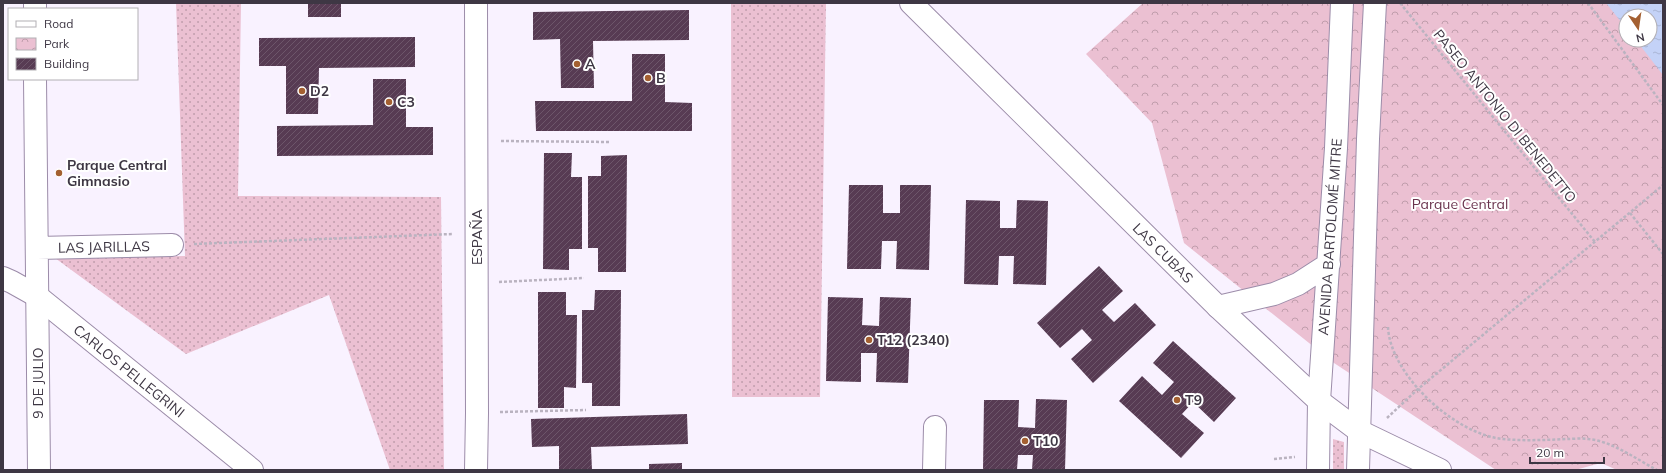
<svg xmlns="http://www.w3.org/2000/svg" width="1666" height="473" viewBox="0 0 1666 473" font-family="Mulish,sans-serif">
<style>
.grass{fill:url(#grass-dots)}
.park{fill:url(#park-crowns);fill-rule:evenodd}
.water{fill:url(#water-ripples)}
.building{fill:url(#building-hatch)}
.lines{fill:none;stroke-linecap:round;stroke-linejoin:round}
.minor-casing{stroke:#9c8ca9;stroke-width:24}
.tertiary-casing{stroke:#9c8ca9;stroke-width:24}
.path{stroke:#bab3c0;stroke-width:2.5;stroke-dasharray:3 2;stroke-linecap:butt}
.minor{stroke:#fff;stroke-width:22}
.tertiary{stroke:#fff;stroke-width:22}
.poi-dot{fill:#a46031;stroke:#fff;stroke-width:1.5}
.labels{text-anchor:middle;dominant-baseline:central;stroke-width:4;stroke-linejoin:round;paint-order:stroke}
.poi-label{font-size:14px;font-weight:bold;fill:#3e3744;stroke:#fff;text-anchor:start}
.street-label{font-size:14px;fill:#3e3744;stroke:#fff}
.park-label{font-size:14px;fill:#6a334d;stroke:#fff}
</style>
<defs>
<pattern id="grass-dots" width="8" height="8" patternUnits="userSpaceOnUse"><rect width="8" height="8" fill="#ebc0d2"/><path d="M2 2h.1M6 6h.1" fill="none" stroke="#c09dac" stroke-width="1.8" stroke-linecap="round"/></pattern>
<pattern id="park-crowns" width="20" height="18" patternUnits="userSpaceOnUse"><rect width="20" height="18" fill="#ebc0d2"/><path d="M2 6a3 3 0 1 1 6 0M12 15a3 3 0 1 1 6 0" fill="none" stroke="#c09dac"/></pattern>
<pattern id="water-ripples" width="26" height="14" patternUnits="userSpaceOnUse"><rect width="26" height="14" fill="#c4d2f7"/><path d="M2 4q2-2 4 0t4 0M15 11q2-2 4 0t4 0" fill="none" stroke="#a9b5d5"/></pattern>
<pattern id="building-hatch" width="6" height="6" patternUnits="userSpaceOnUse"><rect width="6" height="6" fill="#573b53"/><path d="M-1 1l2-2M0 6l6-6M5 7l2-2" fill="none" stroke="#6d566a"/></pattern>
</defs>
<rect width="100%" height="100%" fill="#f9f2ff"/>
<path class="grass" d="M176,3H241L238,196L441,197L444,470H390L329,295L186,354L55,258L185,256Z
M731,3H826L820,397H732Z
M1333,439L1344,442V470H1333Z"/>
<path class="park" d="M1143,3H1663V470H1617L1601,463L1575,470H1496L1334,363L1184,243L1152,123L1086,54ZM1626,16H1650V40H1626Z"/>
<path class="water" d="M1606,3H1663V75L1636,40H1650V16H1626V28Z"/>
<path class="building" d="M308,3H341V17H308Z
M689,10V40L593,41L594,88H561L560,39L533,40V12Z
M415,37V67L319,68L318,114H286V66H259V38Z
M632,54H665V102L692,103V131H536L535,101H632Z
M373,79H406V127H433V155L277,156V126L373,125Z
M544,153H572L571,177H582V249H569V270L543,269Z
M627,155L626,272H598V248H588V176H601V156Z
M849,185H883V213H900V185H931L929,270L896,269L897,241H882L881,269H847Z
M966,200L1000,201V228H1016L1017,200L1048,201L1046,285L1013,284L1014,256H999L998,285L964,284Z
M1099,266L1123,291L1102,310L1114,322L1135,303L1156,325L1093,383L1071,359L1092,340L1082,329L1060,348L1037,323Z
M595,290H621L620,406H592V383H582V310H594Z
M538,292H566V315H577L576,388L564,387V408H538Z
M828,297L863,298L862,325L879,326L880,297L911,298L908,383L876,382L877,353H861V382L826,381Z
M1173,341L1236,398L1214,422L1193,402L1182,414L1204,433L1181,458L1119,401L1142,376L1162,395L1174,382L1153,363Z
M1036,399L1067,400L1065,470H1032L1033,455H1018L1017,470H983L984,400H1019L1018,427L1035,428Z
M687,414L688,444L591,447L592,470H559V446L532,447L531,419Z
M682,463V470H649V464Z"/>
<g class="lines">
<defs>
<path id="minor" d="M35,3V9
M911,3L1218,307L1319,401L1359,431L1440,470
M35,79L39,470
M37,248L172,245
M476,470L477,413L476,3
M934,470L935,427"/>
<path id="tertiary" d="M3,278L12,282L37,296L252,470
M1218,307L1274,294L1298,284L1329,264
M1318,470L1319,401L1336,148L1342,3
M1358,470L1368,139L1375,3"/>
</defs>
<use href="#minor" class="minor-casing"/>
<use href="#tertiary" class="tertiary-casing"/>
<path class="path" d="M1400,3L1595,242
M1588,3L1663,105
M501,141L610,142
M1630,213L1663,254
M194,244L453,234
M499,282L584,278
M1388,327C1390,375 1456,435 1503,439C1524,441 1545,440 1567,439C1573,439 1581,438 1588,439C1612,441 1636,459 1657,470
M500,412L586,410
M1387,418L1418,389L1663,185
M1274,459L1295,457"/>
<use href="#minor" class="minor"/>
<use href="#tertiary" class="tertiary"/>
</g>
<g class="poi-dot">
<circle cx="577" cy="64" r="4"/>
<circle cx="648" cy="78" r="4"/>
<circle cx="302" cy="91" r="4"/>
<circle cx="389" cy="102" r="4"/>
<circle cx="59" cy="173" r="4"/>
<circle cx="869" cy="340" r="4"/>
<circle cx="1177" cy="400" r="4"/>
<circle cx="1025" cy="441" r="4"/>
</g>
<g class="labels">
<g class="poi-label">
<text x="585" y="64">A</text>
<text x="656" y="78">B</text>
<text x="310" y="91">D2</text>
<text x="397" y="102">C3</text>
<text x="67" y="165">Parque Central<tspan x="67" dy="16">Gimnasio</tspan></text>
<text x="877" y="340">T12 (2340)</text>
<text x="1185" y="400">T9</text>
<text x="1033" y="441">T10</text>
</g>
<g class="street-label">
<text transform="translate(1505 116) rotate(51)">PASEO ANTONIO DI BENEDETTO</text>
<text transform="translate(477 237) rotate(-90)">ESPAÑA</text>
<text transform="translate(1330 237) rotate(-86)">AVENIDA BARTOLOMÉ MITRE</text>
<text transform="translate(104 247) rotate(-1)">LAS JARILLAS</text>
<text transform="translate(1163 253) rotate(45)">LAS CUBAS</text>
<text transform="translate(129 371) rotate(39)">CARLOS PELLEGRINI</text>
<text transform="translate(38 383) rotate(-90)">9 DE JULIO</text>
</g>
<g class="park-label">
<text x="1460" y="204">Parque Central</text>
</g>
</g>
<rect width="1666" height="473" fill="none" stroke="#3e3744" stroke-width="8"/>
<rect x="8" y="8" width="130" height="72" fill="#ffffff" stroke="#b2afb4"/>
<rect x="16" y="21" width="20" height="6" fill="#ffffff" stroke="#b2afb4"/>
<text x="44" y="28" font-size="12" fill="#3e3744">Road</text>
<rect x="16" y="38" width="20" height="12" fill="url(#park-crowns)" stroke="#b2afb4"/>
<text x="44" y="48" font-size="12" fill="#3e3744">Park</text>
<rect x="16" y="58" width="20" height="12" fill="url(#building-hatch)" stroke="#b2afb4"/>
<text x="44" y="68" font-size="12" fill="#3e3744">Building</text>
<g transform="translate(1638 28) rotate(167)"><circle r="19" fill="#ffffff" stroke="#b2afb4"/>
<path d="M0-3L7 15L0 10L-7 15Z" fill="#a46031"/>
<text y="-6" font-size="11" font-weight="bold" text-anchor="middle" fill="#3e3744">N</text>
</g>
<path d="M1530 457v6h74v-6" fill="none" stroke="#3e3744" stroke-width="2"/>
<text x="1536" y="457" font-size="12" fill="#3e3744" stroke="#ffffff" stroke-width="3" paint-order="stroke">20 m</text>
</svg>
